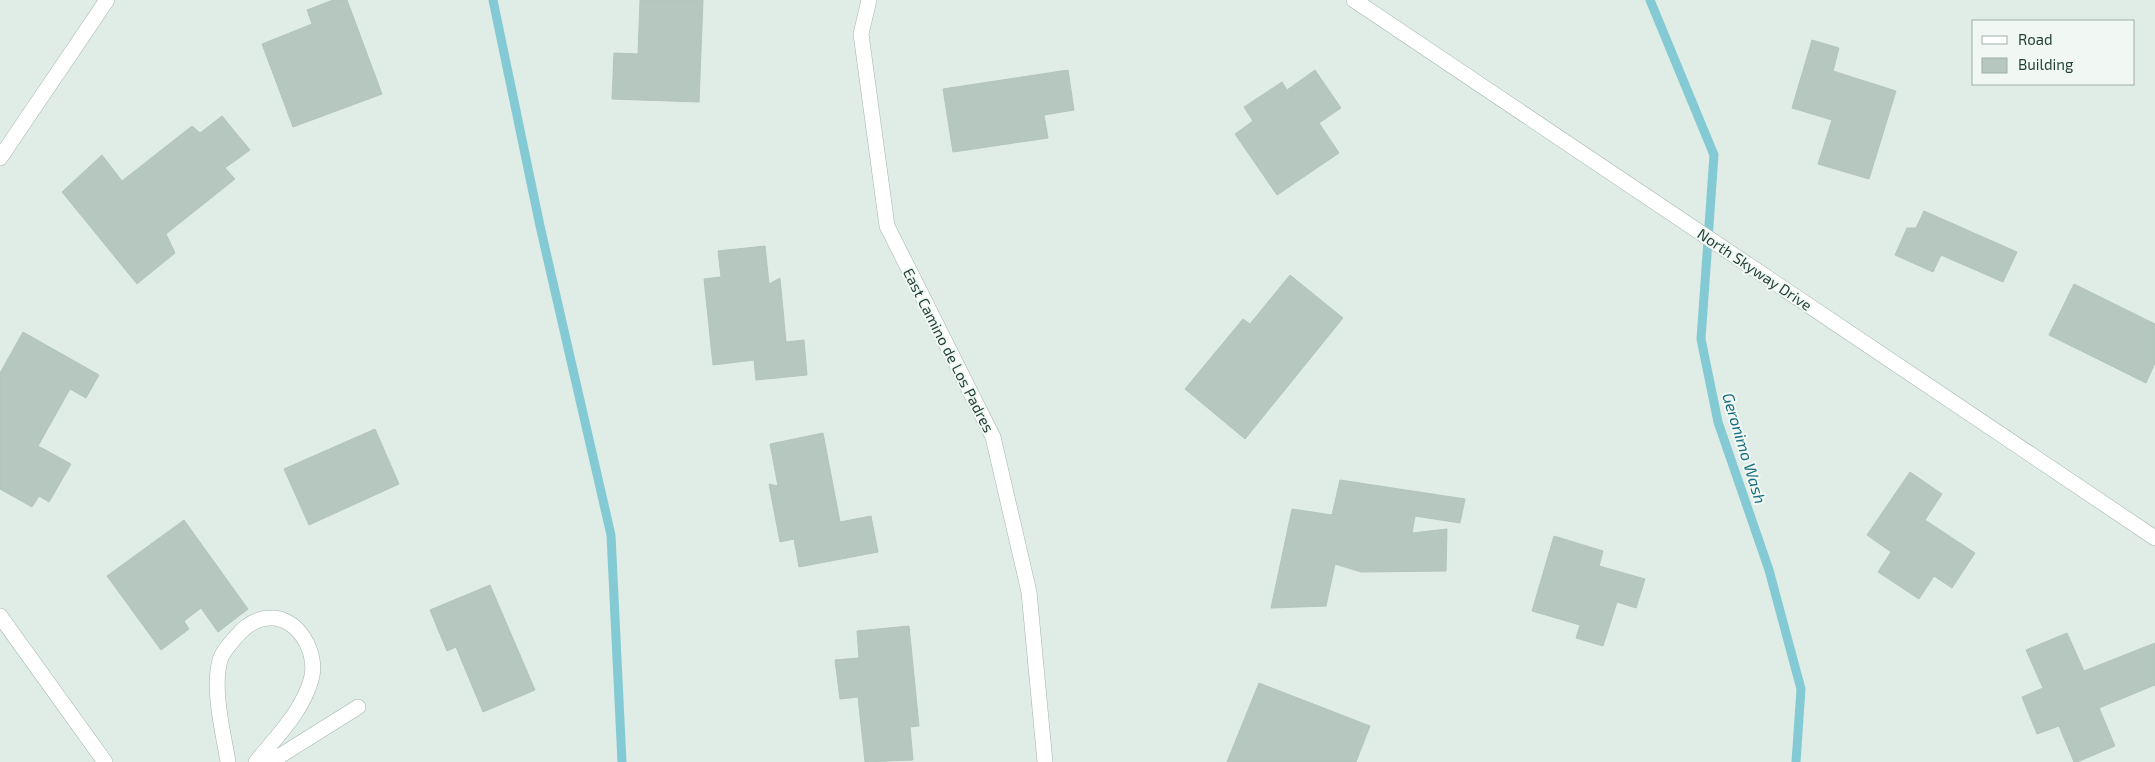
<svg xmlns="http://www.w3.org/2000/svg" width="2155" height="762" viewBox="0 0 2155 762" font-family="'Exo 2',sans-serif">
<style>
.lines{fill:none;stroke-linecap:round;stroke-linejoin:round}
.stream{stroke:#84cad5;stroke-width:9}
.building{fill:#b5c7bf;stroke:#b2c6bd}
.minor-casing{stroke:#a2b4ad;stroke-width:16}
.minor{stroke:#fff;stroke-width:15}
.labels{text-anchor:middle;dominant-baseline:central;stroke-width:4;stroke-linejoin:round;paint-order:stroke}
.street-label{font-size:15px;fill:#1f3e35;stroke:#f1f8f4}
.water-label{font-size:16px;font-style:italic;fill:#166e7e;stroke:#f1f8f4}
</style>
<rect width="100%" height="100%" fill="#e0ece6"/>
<g class="lines">
<path class="stream" d="M493,0L540,226L611,535L622,762
M1650,0L1714,155L1701,339L1718,422L1769,570L1801,689L1796,762"/>
</g>
<path class="building" d="M333,0H347L382,94L293,127L262,44L312,24L307,10Z
M640,0H703L699,102L612,99L614,53L638,54Z
M1812,40L1839,48L1833,71L1896,91L1869,179L1818,164L1832,120L1792,108Z
M1068,70L1074,110L1044,115L1048,138L953,152L943,89Z
M1315,70L1341,108L1319,123L1339,153L1277,195L1235,134L1253,121L1244,107L1282,82L1287,90Z
M222,116L250,150L225,168L235,179L166,234L175,253L137,284L62,192L102,155L122,181L192,126L200,133Z
M1924,211L2017,252L2003,282L1941,255L1933,272L1895,255L1907,228H1916Z
M765,246L769,284L780,278L786,342L804,340L807,375L756,380L754,360L713,365L704,279L721,277L718,251Z
M1290,275L1343,318L1245,439L1185,389L1243,319L1250,324Z
M2074,284L2155,324V363L2146,383L2049,335Z
M23,332L99,375L86,398L70,389L38,446L71,464L49,502L39,496L32,507L0,489V373Z
M375,429L399,484L309,525L284,469Z
M823,433L840,522L871,516L878,552L799,567L794,539L780,542L769,484L778,486L770,444Z
M1910,472L1942,494L1925,520L1975,553L1952,588L1934,576L1919,599L1878,572L1891,552L1867,535Z
M1340,480L1465,499L1460,523L1415,516L1412,533L1447,529L1446,571L1361,572L1335,564L1326,606L1271,608L1292,509L1332,515Z
M184,520L248,609L218,632L201,608L184,621L189,629L161,650L107,576Z
M1554,536L1603,551L1599,566L1645,579L1636,608L1617,602L1603,646L1576,638L1580,625L1532,611Z
M490,585L535,690L483,712L456,647L447,651L430,610Z
M909,626L919,726L910,727L913,760L865,762L858,697L840,699L835,660L859,658L857,631Z
M2067,633L2084,671L2155,643V685L2099,708L2115,746L2077,762H2074L2059,726L2037,734L2022,697L2043,688L2026,650Z
M1259,683L1370,726L1356,762H1227Z"/>
<g class="lines">
<defs>
<path id="minor" d="M869,0L861,34L887,226L993,437L1029,592L1045,762
M1354,0L2155,538
M0,158L107,0
M0,616L105,762
M228,762C223,731 212,690 220,660C222,652 230,644 235,638C244,627 256,618 271,618C299,617 319,655 311,680C302,712 276,737 256,762
M270,762L358,707"/>
</defs>
<use href="#minor" class="minor-casing"/>
<use href="#minor" class="minor"/>
</g>
<g class="labels">
<g class="street-label">
<text transform="translate(1755 269) rotate(34)">North Skyway Drive</text>
<text transform="translate(949 350) rotate(63)">East Camino de Los Padres</text>
</g>
<g class="water-label">
<text transform="translate(1745 448) rotate(73)">Geronimo Wash</text>
</g>
</g>
<rect x="1972" y="20" width="162" height="65" fill="#f1f8f4" stroke="#9daea8"/>
<rect x="1982" y="36" width="25" height="8" fill="#ffffff" stroke="#9daea8"/>
<text x="2018" y="45" font-size="15" fill="#1f3e35">Road</text>
<rect x="1982" y="58" width="25" height="15" fill="#b5c7bf" stroke="#9daea8"/>
<text x="2018" y="70" font-size="15" fill="#1f3e35">Building</text>
</svg>
